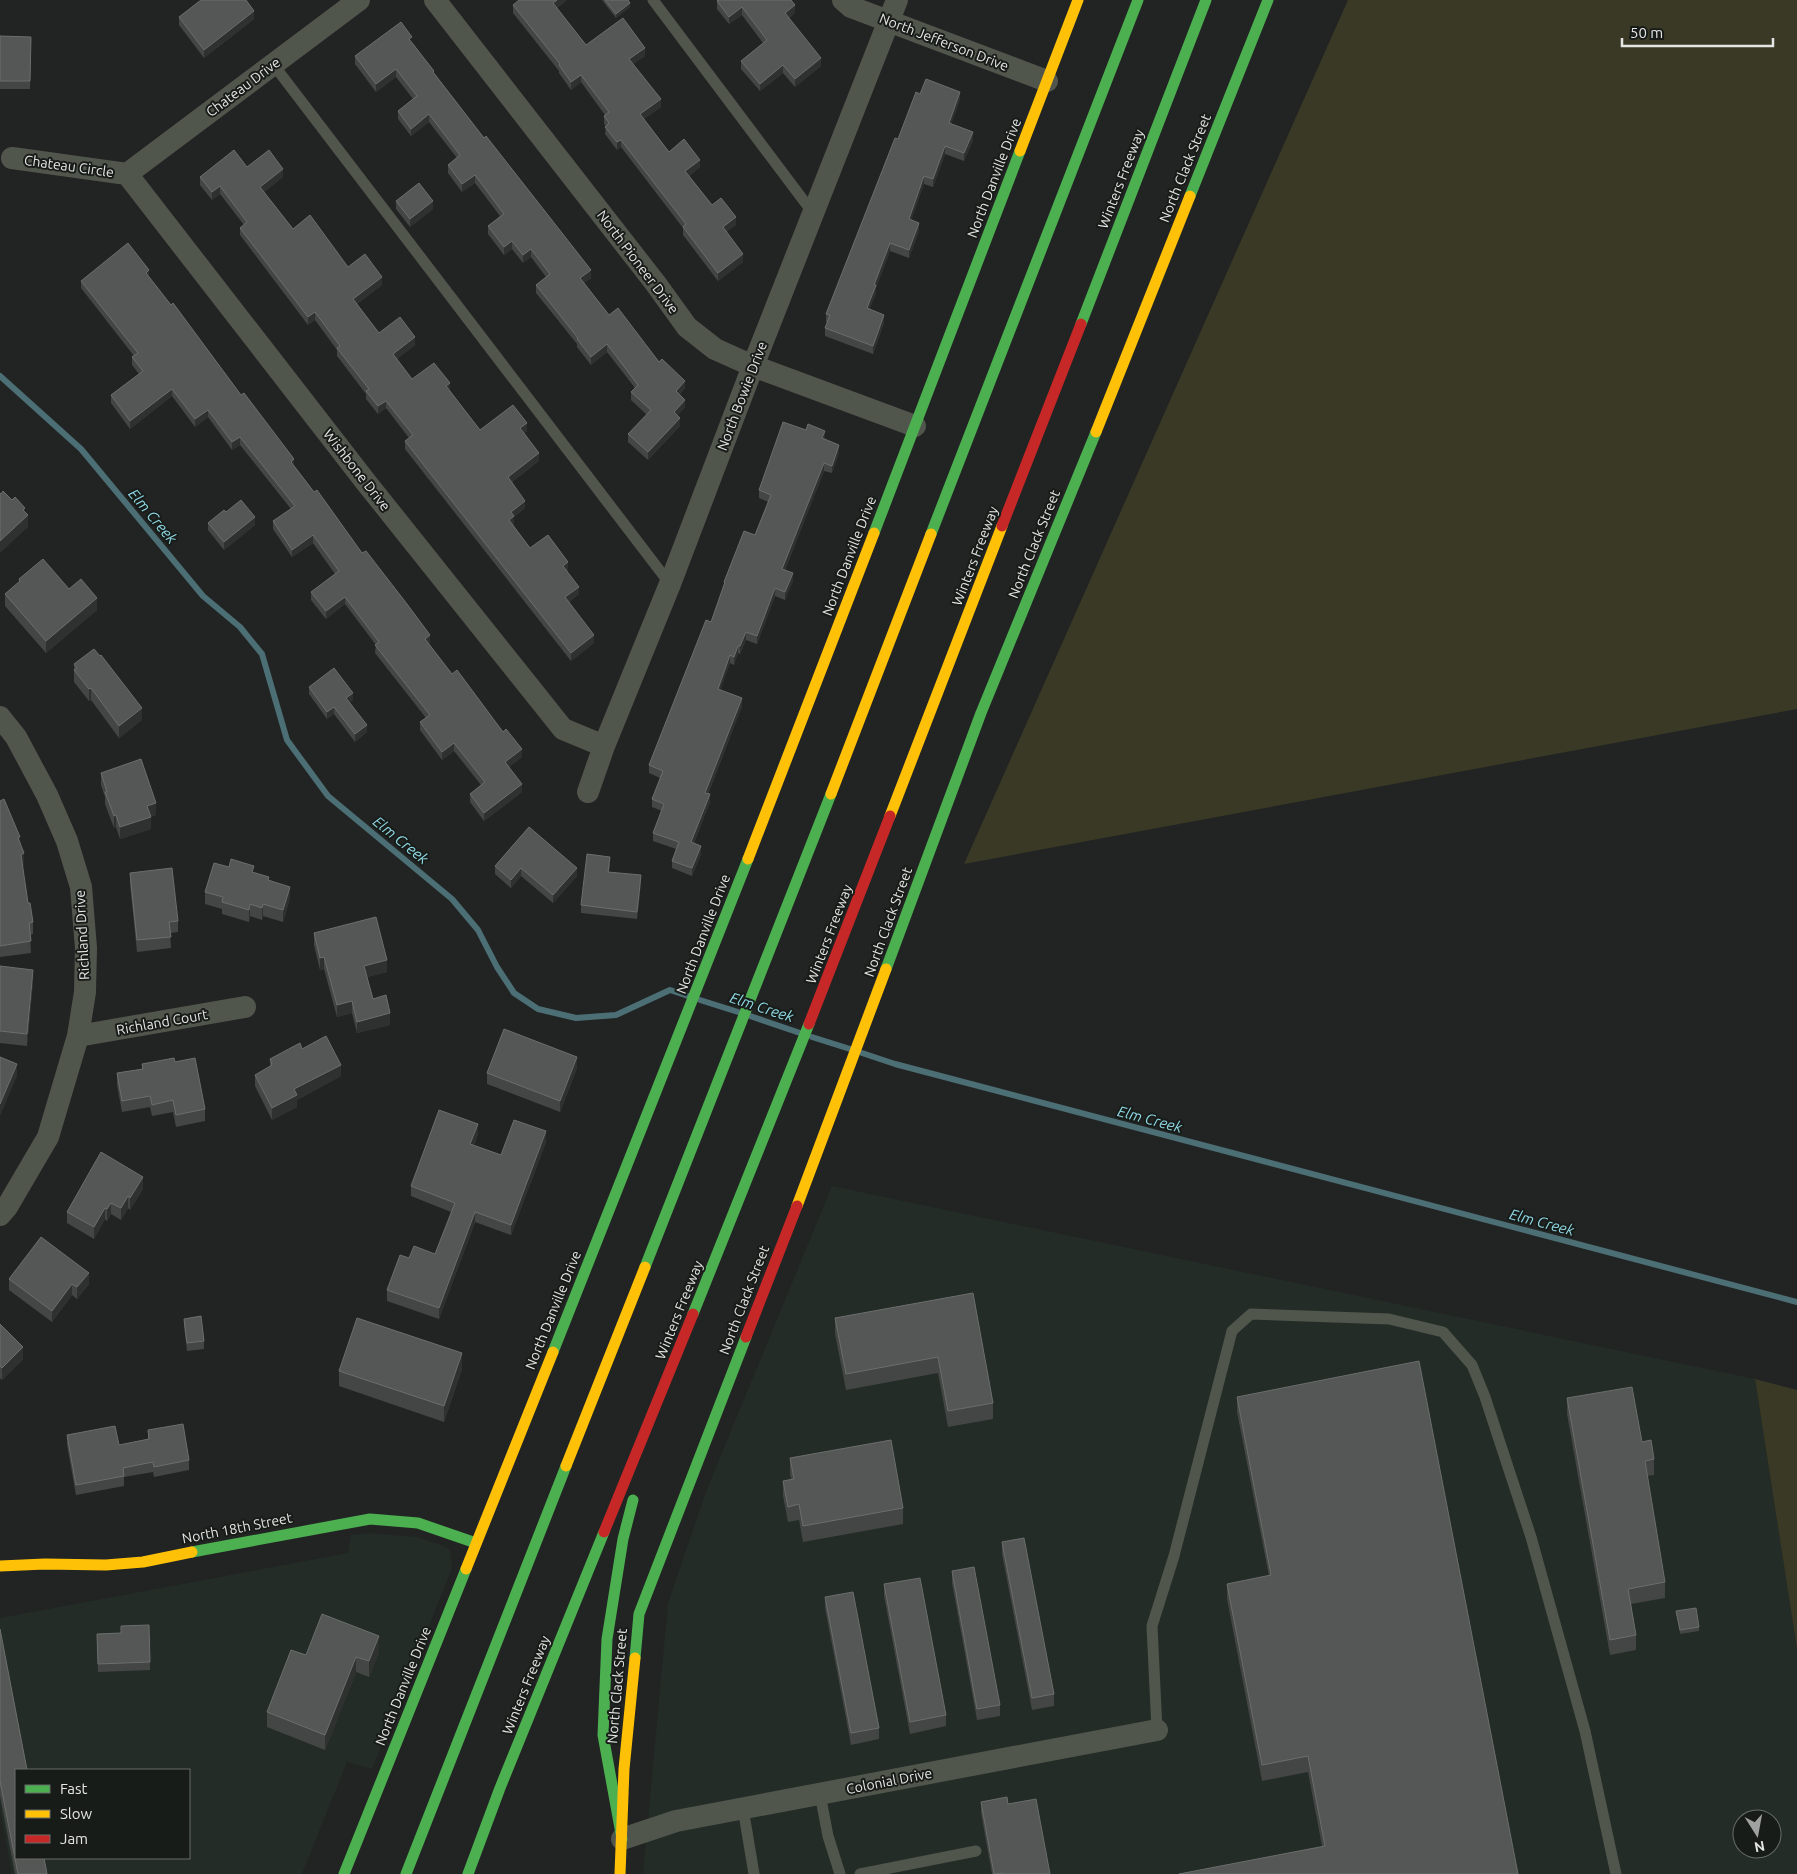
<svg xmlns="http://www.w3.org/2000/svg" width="1797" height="1874" viewBox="0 0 1797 1874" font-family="Ubuntu,sans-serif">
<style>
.built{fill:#232c26;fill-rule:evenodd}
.green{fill:#393925}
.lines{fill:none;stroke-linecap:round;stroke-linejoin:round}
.stream{stroke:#4c6f75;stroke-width:6}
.lane{stroke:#51564d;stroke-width:11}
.street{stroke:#51564d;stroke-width:22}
.fast{stroke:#4caf50;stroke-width:11}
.slow{stroke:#ffc107;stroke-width:11}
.jam{stroke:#c62828;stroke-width:11}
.wall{fill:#444645}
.shaded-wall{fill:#2f3130}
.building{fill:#555756;stroke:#6b6e6c}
.labels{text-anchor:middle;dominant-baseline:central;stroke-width:4;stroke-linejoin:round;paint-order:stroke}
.street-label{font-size:14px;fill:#e3e6e4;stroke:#181c19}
.water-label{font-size:15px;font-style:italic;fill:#8ed7e4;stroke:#181c19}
</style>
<rect width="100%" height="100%" fill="#222423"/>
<path class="built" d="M832,1186L1755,1379L1797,1649V1874H643L668,1603L707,1489ZM1742,1819H1772V1849H1742Z
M368,1533L417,1537L446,1547L450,1551L452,1568L372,1769L347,1762L302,1874H12L0,1808V1618L348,1553L351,1535ZM16,1770H189V1858H16Z"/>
<path class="green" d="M1348,0H1797V709L964,864Z
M1755,1379L1797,1390V1649Z"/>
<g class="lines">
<path class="stream" d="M0,376L81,449L203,596L240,627L262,654L287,740L328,796L452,899L478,930L497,967L514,993L538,1009L576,1018L616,1015L670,990L688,996
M700,1000L738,1012
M750,1016L800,1033
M812,1037L850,1049
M862,1053L895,1064L1797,1302"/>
<path class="lane" d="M653,0L813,213
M273,64L670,584
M1157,1730L1152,1626L1174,1556L1232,1331L1251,1314L1389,1319L1443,1332L1472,1365L1485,1397L1531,1537L1585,1731L1616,1874
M820,1794L828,1836L840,1874
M743,1808L754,1874
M860,1874L976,1851"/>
<path class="street" d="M435,0L656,284L687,327L715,349L753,366L915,426
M843,0L851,7L1047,81
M12,158L127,174
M127,174L365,481L563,729L604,746
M127,174L359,0
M0,717L16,737L47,795L67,841L81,887L86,948L85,992L78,1036L48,1137L7,1207L0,1215
M588,792L604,746L670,584L753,366L897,0
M78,1036L245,1007
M622,1839L676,1821L1157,1730"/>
<path class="fast" d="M1190,196L1268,0
M1081,324L1206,0
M874,533L1020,151
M931,534L1138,0
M886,969L981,713L1096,432
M645,1267L831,794
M693,1314L809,1024
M553,1352L748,859
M192,1552L370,1519L418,1523L476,1543
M635,1658L639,1614L746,1337
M622,1839L603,1735L607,1639L623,1539L633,1500
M344,1874L466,1569
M406,1874L566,1466
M468,1874L500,1788L604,1532"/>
<path class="slow" d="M1020,151L1078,0
M1096,432L1190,196
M831,794L931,534
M890,816L1002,526
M748,859L874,533
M797,1206L886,969
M566,1466L645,1267
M0,1566L45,1564L106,1565L143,1562L192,1552
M466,1569L553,1352
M620,1874L624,1769L635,1658"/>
<path class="jam" d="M1002,526L1081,324
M809,1024L890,816
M746,1337L797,1206
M604,1532L693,1314"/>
</g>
<path class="wall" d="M566,0V1L557,8L586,45L645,56L633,64L661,107L644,119L669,152L700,167L689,176L712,205L736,225L726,232L743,262L718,281L683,235V228L621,147L617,150L605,134L606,126L604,124V116L605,115L581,82L571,90L559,73V71L513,13V5Z
M602,0H628L630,7L616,18Z
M717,1L795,13L789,18L821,66L795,87L783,73L760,91L741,69V61L763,43L742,15L729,24L717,9Z
M179,17L254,19L204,58L179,25Z
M0,36L31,37L30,89H0Z
M412,42L434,73L591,278L584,283L609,315L659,362L685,388L680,394L685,407L678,415L680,426L648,460L628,442V434L647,415L631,400V392L635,388L607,352L591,365L577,347V344L536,293V285L546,277L531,257L523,263L512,249L504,255L488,234V226L500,216L475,183L462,192L448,173V165L457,158L429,122L411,136L398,119V111L413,99L396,77L376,92L355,64V56Z
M920,94L960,99L951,124L973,140L964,161L945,154L933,187L924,184L911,220L919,231L909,258L890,251L876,288V293L869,309L884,323L873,354L825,336V328L828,322H826V314L898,139Z
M247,167L283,177L264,192L293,229L348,267L382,285L357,304L379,333L415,345L397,359L412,379L450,391L480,430L527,431L524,433L539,461L512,482L525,508L514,517V524L513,525L530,548L568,570L567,571L579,594L569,602L594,643L571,661L405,449V441L409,438L386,408L378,414L366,399V394L337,356V350L315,320L308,325L240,235V228L244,225L220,194L212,200L200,185V177Z
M396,201L433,209L410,227L396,209Z
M149,277L314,492L362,553L430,643L429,644L452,674L522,757L509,767L522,792L484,821L470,802V794L481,785L454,751L442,760L420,730V722L426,718L375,653L376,645L345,604L326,619L311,600V592L335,574L313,543L292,557L273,529V521L291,509L240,445L232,450L208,417L195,427L172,396L130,429L111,403V395L139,374L132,365V357L134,356L81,288V281Z
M825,439L839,453L832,473L824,471L785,570L793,581L785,600L775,596L757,644L746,640L740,654L738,653L734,665L730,663L720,690L742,706L708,794L710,802L694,843L701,854L692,876L672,868V861L676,849L653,841V833L662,811L652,807V799L660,778L649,773V765L711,622L724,586V582L755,535L768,502L759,498V490Z
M226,512L255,525L224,550L208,530V523Z
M19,579L69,589L97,610L46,653L5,606V594L19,582Z
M74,664L142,720L119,738L91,700L89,701L74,682Z
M309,687L353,700L350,702L367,732L355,742L334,714L327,719L309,694Z
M101,773L156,815L151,816V829L120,839L116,827L114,828L105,804V797L101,785Z
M0,801L20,841L24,865L22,866L28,903L33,922V934L30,935L31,953L0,957Z
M529,827L577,876L553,903L521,876L511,888L495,874V866Z
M610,864L609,872L641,883L637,919L581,913V905Z
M229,867L254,873L269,881L290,898L283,922L263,916L262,920L250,916L249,922L222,914V909L205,904V892Z
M130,873L178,921V932L170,933L171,948L137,952L130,884Z
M314,933L387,972L367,977L373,999L390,1025L357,1033L352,1013L337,1017L324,969L320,970L314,945Z
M0,966L33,982L27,1046L0,1043Z
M302,1049L341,1076L297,1100V1107L272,1120L255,1086V1075L270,1067V1059Z
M175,1062L205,1109V1121L176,1127L173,1112L152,1116L150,1107L122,1112L117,1085V1073L142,1069V1064Z
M577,1068L560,1112L487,1084V1073Z
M478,1134L474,1145L501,1155L546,1142L511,1235L475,1222L439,1319L387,1301V1290L409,1258L435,1254L451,1212L411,1196V1186Z
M143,1189L130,1210L128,1208L121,1220L111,1214L107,1221L105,1219L94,1239L67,1223V1212Z
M9,1279L89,1284L77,1299L72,1295L52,1322L9,1290Z
M973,1293L993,1403V1419L948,1427L938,1373L846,1390L835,1334V1318Z
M184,1319L204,1341V1349L187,1351L184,1326Z
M0,1324L23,1359L2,1380L0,1378Z
M462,1369L444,1422L339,1386V1371Z
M1237,1397L1518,1874L1322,1846L1308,1772L1262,1781L1227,1599V1584L1269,1576L1237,1412Z
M1567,1398L1642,1442L1654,1459V1475L1647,1476L1665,1582V1598L1631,1604L1636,1635V1650L1610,1655L1567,1414Z
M148,1430L189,1460V1470L154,1477L153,1472L124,1477V1486L76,1495L67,1445V1435L119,1445L148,1439Z
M790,1458L903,1508V1524L803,1542L799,1520L788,1522L783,1496V1481L791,1479L790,1474Z
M1002,1542L1054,1694V1706L1032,1710L1002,1554Z
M952,1571L1000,1705V1716L977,1720L952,1583Z
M884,1584L946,1715V1726L910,1734L884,1596Z
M825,1597L879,1728V1739L851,1745L825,1608Z
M1676,1611L1699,1627V1631L1680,1634Z
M0,1629L47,1874H15L0,1796Z
M97,1642L150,1662V1670L98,1672Z
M379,1652L369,1677L356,1672L325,1750L267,1727V1712L306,1655Z
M981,1802L1008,1804L1050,1874H992L981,1813Z"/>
<path class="shaded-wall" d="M557,0H566V1L553,11V3Z
M630,3V7L616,18V14Z
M795,5V13L785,21V13Z
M742,7V15L729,24V17Z
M254,11V19L204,58V50Z
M645,48V56L629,67V59Z
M821,58V66L795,87V79Z
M783,65V73L760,91V84Z
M396,69V77L376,92V84Z
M581,75V82L571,90V82Z
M960,92V99L949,131V123Z
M661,99V107L640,122V114Z
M429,114V122L411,136V129Z
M973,132V140L964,161V153Z
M621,140V147L617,150V142Z
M945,146V154L933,187V179Z
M700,160V167L685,179V171Z
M283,169V177L260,195V187Z
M475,175V183L462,192V184Z
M924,176V184L909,227V219Z
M220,186V194L212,200V192Z
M433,201V209L410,227V219Z
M736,217V225L723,235V227Z
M919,223V231L909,258V250Z
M512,241V249L504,255V247Z
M890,243V251L876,288V293L867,316V308L874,285Z
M531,249V257L523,263V255Z
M743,254V262L718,281V273Z
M149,270V278L146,273Z
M591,270V278L580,286V278Z
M382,277V285L353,307V299Z
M315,312V320L308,325V317Z
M884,315V323L873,354V346Z
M415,337V345L393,362V354Z
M607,344V352L591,365V357Z
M685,381V388L676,398V391Z
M450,383V391L446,386Z
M172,389V396L130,429V421Z
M685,400V407L674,420V412Z
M386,401V408L378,414V406Z
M208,410V417L195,427V419Z
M680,418V426L648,460V452Z
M527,423V431L520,436V428Z
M825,431V439L822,446V438Z
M240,437V445L232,450V442Z
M839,445V453L832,473V466Z
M539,453V461L508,485V477Z
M294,459V467L291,462Z
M824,463V471L782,577V569Z
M525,501V508L514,517V524L509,528V520L511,512Z
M25,508V518L28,515V527L0,553V541Z
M255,517V525L224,550V542Z
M313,535V543L292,557V550Z
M568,562V570L563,574V566Z
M793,573V581L785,600V592Z
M579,587V594L565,605V597Z
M775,588V596L757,644V636Z
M345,597V604L326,619V611Z
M97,598V610L46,653V641Z
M746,632V640L740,654V646Z
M430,635V643L425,647V639Z
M594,635V643L571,661V653Z
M738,646V653L734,665V657Z
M730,655V663L718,697V689Z
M91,688V700L89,701V689Z
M353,693V700L346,705V698Z
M742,698V706L705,800V793Z
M334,707V714L327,719V712Z
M142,708V720L119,738V726Z
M367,725V732L355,742V734Z
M454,743V751L442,760V752Z
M522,749V757L505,770V762Z
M522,784V792L484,821V813Z
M710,794V802L691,850V842Z
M156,803V815L147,817V806Z
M116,815V827L114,828V816Z
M151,817V829L120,839V827Z
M701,846V854L692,876V868Z
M24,853V865L21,866V855Z
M521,868V876L511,888V880Z
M577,868V876L553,903V895Z
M641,875V883L637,919V912Z
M290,887V898L283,922V910Z
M250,904V916L249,922V910Z
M263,904V916L262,920V908Z
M324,957V969L320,970V958Z
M387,960V972L364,978V966Z
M33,970V982L27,1046V1034Z
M352,1001V1013L337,1017V1005Z
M390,1013V1025L357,1033V1022Z
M577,1057V1068L560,1112V1101Z
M17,1064V1076L0,1116V1104Z
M341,1065V1076L297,1100V1107L272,1120V1108L294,1089Z
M478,1124V1134L470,1154V1144Z
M546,1131V1142L511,1235V1225Z
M143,1177V1189L130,1210V1198Z
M128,1196V1208L121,1220V1208Z
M111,1203V1214L107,1221V1209Z
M105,1208V1219L94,1239V1227Z
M475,1212V1222L439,1319V1308Z
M89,1273V1284L77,1299V1287Z
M72,1284V1295L52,1322V1311Z
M23,1347V1359L2,1380V1368Z
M462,1353V1369L444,1422V1406Z
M379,1636V1652L369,1677V1661Z
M356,1657V1672L325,1750V1735Z"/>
<path class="building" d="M201,0H246L254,11L204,50L179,17Z
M519,0H557L553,3L586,45L623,18L645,48L629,59L661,99L640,114L669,152L684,139L700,160L685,171L712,205L721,198L736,217L723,227L743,254L718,273L683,227L686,224L621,140L617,142L605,127L609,123L604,116L609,112L581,75L571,82L559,65L560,64L513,5Z
M605,0H628L630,3L616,14Z
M718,0H791L795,5L785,13L821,58L795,79L783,65L760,84L741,61L767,40L742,7L729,17L717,1Z
M401,22L412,37L409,39L434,71L433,72L484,138L486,136L591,270L580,278L609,315L618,308L659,362L662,359L685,381L676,391L685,400L674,412L680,418L648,452L628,434L651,410L631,392L638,385L607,344L591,357L577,339L578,338L536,285L550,274L531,249L523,255L512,241L504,247L488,226L504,214L475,175L462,184L448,165L460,155L429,114L411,129L398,111L417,96L396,69L376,84L355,56Z
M0,36L31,37L30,81H0Z
M926,79L960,92L949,123L973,132L964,153L945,146L933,179L924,176L909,219L919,223L909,250L890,243L874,285H876L867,308L884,315L873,346L825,328L830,315L826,314L895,138L898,139L916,92L920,94Z
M234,150L247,167L269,150L283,169L260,187L293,229L310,215L348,267L365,254L382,277L353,299L379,333L400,317L415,337L393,354L412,379L434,363L450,383L446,386L480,430L513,405L527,423L520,428L539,453L508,477L525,501L511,512L514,516L509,520L530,548L548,535L568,562L563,566L579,587L565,597L594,635L571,653L405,441L413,435L386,401L378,406L366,391L369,389L337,348L340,346L315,312L308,317L240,228L247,222L220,186L212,192L200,177Z
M419,183L433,201L410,219L396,201Z
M128,243L149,270L146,273L171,305L173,303L241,395L244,393L294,459L291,462L314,492L317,490L362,553L366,551L407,604L430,635L425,639L452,674L457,670L503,732L506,729L522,749L505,762L522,784L484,813L470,794L485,782L454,743L442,752L420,722L430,715L375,645L379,642L345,597L326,611L311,592L339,571L313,535L292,550L273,521L295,506L240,437L232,442L208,410L195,419L172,389L130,421L111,395L143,371L132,357L138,353L81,281Z
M783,422L806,430L808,424L825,431L822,438L839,445L832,466L824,463L782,569L793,573L785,592L775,588L757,636L746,632L740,646H738L734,657L730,655L718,689L742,698L705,793L710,794L691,842L701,846L692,868L672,861L679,842L653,833L664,804L652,799L663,771L649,765L706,620L711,622L725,582H724L744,531L755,535L771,495L759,490Z
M3,491L12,500L15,497L25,508L23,510L28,515L0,541V493L1,494Z
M241,500L255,517L224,542L208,523L224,510L226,512Z
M43,559L69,589L81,579L97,598L46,641L5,594L20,581L19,579Z
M94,649L100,656L101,655L142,708L119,726L91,688L89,689L74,670L77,668L74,664Z
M334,668L353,693L346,698L367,725L355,734L334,707L327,712L309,687Z
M141,759L156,803L147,806L151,817L120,827L116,815L114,816L105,792H107L101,773Z
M4,799L20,837L18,838L24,853L21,855L28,903H30L33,922L29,923L31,941L0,946V801Z
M529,827L577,868L553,895L521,868L511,880L495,866Z
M587,854L610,857L608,872L641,875L637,912L581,905Z
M231,859L254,866L252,872L269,877L268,880L290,887L283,910L263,904L262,908L250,904L249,910L222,902L223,897L205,892L214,863L229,867Z
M172,868L178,921L169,922L171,937L137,940L130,873Z
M376,917L387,960L364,966L373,999L386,995L390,1013L357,1022L352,1001L337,1005L324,957L320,958L314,933Z
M0,966L33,970L27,1034L0,1031Z
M504,1029L577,1057L560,1101L487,1073Z
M326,1036L341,1065L294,1089L297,1095L272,1108L255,1075L272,1065L270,1059L300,1043L302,1049Z
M0,1057L17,1064L0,1104Z
M174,1058L175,1062L195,1058L205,1109L176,1115L173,1100L152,1105L150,1096L122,1101L117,1073L143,1069L142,1064Z
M439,1110L478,1124L470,1144L501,1155L514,1120L546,1131L511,1225L475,1212L439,1308L387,1290L400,1255L409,1258L414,1246L435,1254L455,1203L411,1186Z
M101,1152L143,1177L130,1198L128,1196L121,1208L111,1203L107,1209L105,1208L94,1227L67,1212Z
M41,1237L89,1273L77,1287L72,1284L52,1311L9,1279Z
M973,1293L993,1403L948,1411L938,1357L846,1374L835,1318Z
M201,1316L204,1341L187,1343L184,1319Z
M357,1318L462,1353L444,1406L339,1371Z
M0,1324L23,1347L2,1368L0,1366Z
M1419,1361L1518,1874H1179L1325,1846L1308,1756L1262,1765L1227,1584L1271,1575L1237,1397Z
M1632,1387L1642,1442L1651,1440L1654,1459L1645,1461L1665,1582L1628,1589L1636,1635L1610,1640L1567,1398Z
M183,1424L189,1460L154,1467L153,1462L123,1468L124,1476L76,1485L67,1435L115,1426L119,1445L149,1439L148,1430Z
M891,1440L903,1508L803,1526L799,1504L788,1507L783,1481L794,1479L790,1458Z
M1024,1538L1054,1694L1032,1698L1002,1542Z
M974,1567L1000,1705L977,1709L952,1571Z
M920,1578L946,1715L910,1722L884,1584Z
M853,1592L879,1728L851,1733L825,1597Z
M1696,1608L1699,1627L1680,1630L1676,1611Z
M322,1614L379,1636L369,1661L356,1657L325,1735L267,1712L291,1650L306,1655Z
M149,1625L150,1662L98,1664L97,1634L121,1633V1626Z
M0,1629L27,1770H16V1858H44L47,1874H18L0,1781Z
M1007,1797L1008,1804L1036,1799L1050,1874H1003V1873L994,1874L981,1802Z"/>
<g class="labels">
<g class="street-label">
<text transform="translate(944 42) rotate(21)">North Jefferson Drive</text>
<text transform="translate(243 87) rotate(-37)">Chateau Drive</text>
<text transform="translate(69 166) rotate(8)">Chateau Circle</text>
<text transform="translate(1185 168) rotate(-68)">North Clack Street</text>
<text transform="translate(994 178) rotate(-69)">North Danville Drive</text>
<text transform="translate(1121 179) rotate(-69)">Winters Freeway</text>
<text transform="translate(638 262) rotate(53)">North Pioneer Drive</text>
<text transform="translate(742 396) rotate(-69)">North Bowie Drive</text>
<text transform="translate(357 470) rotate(52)">Wishbone Drive</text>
<text transform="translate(1034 544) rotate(-68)">North Clack Street</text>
<text transform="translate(849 556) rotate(-69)">North Danville Drive</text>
<text transform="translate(975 556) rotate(-69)">Winters Freeway</text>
<text transform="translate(888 922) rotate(-70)">North Clack Street</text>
<text transform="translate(703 934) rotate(-69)">North Danville Drive</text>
<text transform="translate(829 934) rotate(-69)">Winters Freeway</text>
<text transform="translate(82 935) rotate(-93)">Richland Drive</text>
<text transform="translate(162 1022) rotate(-10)">Richland Court</text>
<text transform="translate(744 1300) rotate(-69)">North Clack Street</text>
<text transform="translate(553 1310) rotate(-68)">North Danville Drive</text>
<text transform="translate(679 1310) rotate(-68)">Winters Freeway</text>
<text transform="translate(237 1528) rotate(-11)">North 18th Street</text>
<text transform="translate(526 1685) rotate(-68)">Winters Freeway</text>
<text transform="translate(403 1686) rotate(-68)">North Danville Drive</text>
<text transform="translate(617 1686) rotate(-85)">North Clack Street</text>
<text transform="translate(889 1781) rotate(-11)">Colonial Drive</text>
</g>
<g class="water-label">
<text transform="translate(153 516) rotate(50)">Elm Creek</text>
<text transform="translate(401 840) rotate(39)">Elm Creek</text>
<text transform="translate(762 1007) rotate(18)">Elm Creek</text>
<text transform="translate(1150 1119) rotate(15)">Elm Creek</text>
<text transform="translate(1542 1222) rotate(15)">Elm Creek</text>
</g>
</g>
<rect x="15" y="1769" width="175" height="90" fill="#181c19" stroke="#696d6a"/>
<rect x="25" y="1785" width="25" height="8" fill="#4caf50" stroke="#696d6a"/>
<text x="60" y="1794" font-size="15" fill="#e3e6e4">Fast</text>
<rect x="25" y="1810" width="25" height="8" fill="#ffc107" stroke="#696d6a"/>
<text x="60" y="1819" font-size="15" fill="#e3e6e4">Slow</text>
<rect x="25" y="1835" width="25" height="8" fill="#c62828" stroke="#696d6a"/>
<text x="60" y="1844" font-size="15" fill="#e3e6e4">Jam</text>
<g transform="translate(1757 1834) rotate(169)"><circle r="24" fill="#181c19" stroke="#696d6a"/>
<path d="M0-4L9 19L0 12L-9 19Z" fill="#9fa2a0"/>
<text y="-8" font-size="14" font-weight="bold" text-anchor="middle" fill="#e3e6e4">N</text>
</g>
<path d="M1622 38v8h151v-8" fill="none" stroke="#e3e6e4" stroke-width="2.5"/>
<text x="1630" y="38" font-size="15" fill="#e3e6e4" stroke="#181c19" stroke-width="4" paint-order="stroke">50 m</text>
</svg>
